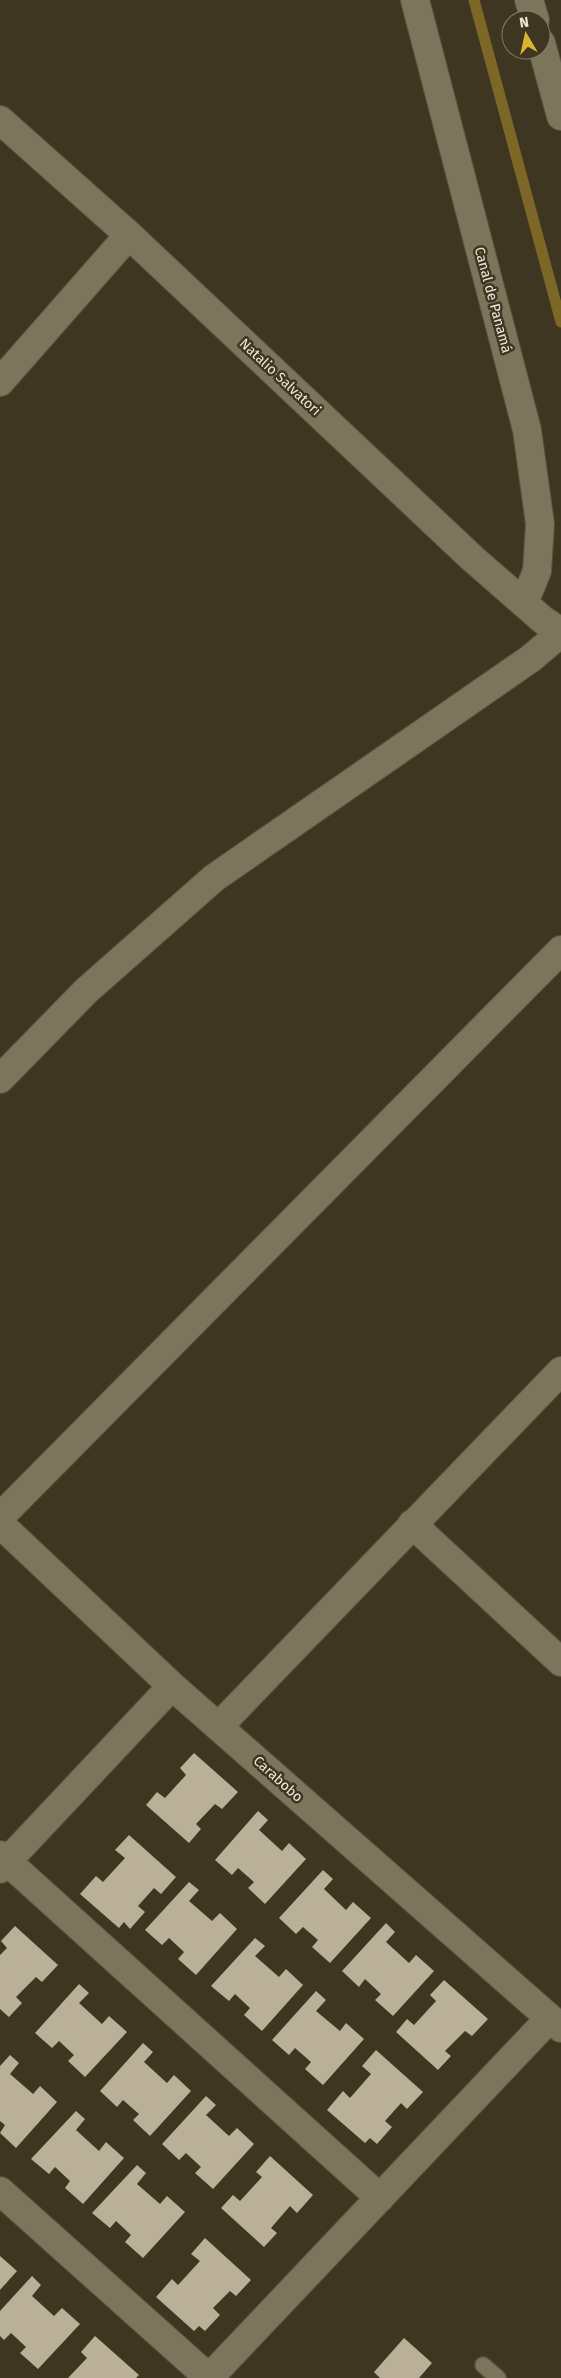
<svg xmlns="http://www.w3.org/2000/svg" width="561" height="2378" viewBox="0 0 561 2378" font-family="'Fira Sans',sans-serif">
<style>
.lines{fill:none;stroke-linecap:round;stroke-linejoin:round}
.stream{stroke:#7c6727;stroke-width:11}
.building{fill:#b9b097}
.service-casing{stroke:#59533f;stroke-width:18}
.minor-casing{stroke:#59533f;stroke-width:30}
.service{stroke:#7c745b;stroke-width:15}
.minor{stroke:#7c745b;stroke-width:28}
.labels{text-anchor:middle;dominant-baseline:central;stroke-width:5;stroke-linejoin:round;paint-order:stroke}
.street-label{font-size:14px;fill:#ece8da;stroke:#3e3620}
</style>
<rect width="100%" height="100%" fill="#3e3620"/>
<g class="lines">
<path class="stream" d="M474,0L561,322"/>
</g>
<path class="building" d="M194,1753L238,1792L222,1809L215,1804L196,1824L201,1829L189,1843L146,1805L157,1792L165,1798L186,1775L180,1768Z
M258,1811L268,1820L259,1830L282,1851L289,1843L306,1859L265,1904L248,1888L254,1882L238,1868L232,1875L215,1860Z
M129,1835L176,1877L161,1894L154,1888L138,1906L145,1912L130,1929L124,1922L119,1928L80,1894L96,1876L103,1882L125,1858L115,1850Z
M323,1870L333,1879L324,1889L346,1910L353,1902L371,1918L330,1963L312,1947L318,1940L303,1927L296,1934L279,1918Z
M189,1882L199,1890L189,1901L212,1921L220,1913L237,1929L196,1975L178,1959L184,1952L169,1938L162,1945L145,1930Z
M386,1923L395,1932L386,1942L409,1963L416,1955L434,1971L393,2016L375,2000L381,1994L365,1979L359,1987L342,1971Z
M15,1926L58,1965L42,1982L36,1977L16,1997L22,2003L9,2017L0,2009V1955L7,1948L1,1941Z
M255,1938L265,1946L255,1956L279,1977L286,1969L303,1985L262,2031L244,2015L250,2008L235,1994L229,2001L211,1986Z
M444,1980L488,2019L472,2036L465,2031L445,2051L451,2056L438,2070L396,2032L407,2019L414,2025L436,2001L430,1995Z
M79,1984L89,1993L79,2003L102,2024L109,2016L127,2032L85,2077L68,2061L74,2055L59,2041L52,2048L35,2033Z
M316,1991L326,2000L316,2011L340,2031L346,2023L364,2039L323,2085L305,2069L311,2062L295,2048L289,2055L272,2040Z
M143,2043L153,2052L144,2062L167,2083L174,2075L191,2091L150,2136L133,2120L139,2114L123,2100L117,2107L100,2091Z
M376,2050L423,2092L407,2109L401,2103L385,2121L392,2127L377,2144L370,2138L365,2143L327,2110L343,2091L350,2098L371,2074L362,2066Z
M10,2055L19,2063L10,2074L33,2094L40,2086L57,2102L16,2148L0,2133L5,2125L0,2121V2066Z
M206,2096L216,2105L206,2115L229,2136L237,2128L254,2144L213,2189L195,2173L201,2167L186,2153L179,2160L162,2144Z
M76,2111L85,2119L76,2130L99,2151L106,2142L124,2158L83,2204L65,2188L70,2181L55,2167L49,2174L31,2159Z
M270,2156L313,2195L297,2213L290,2206L271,2228L277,2233L264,2247L221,2208L233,2195L240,2201L262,2177L256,2172Z
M137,2165L146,2173L137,2184L160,2204L167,2196L185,2212L143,2258L125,2242L131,2235L116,2221L110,2228L92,2213Z
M205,2238L251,2280L236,2296L230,2291L213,2308L220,2315L205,2331L199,2326L194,2331L156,2297L172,2279L178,2285L200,2261L191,2254Z
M0,2256L17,2271L0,2290Z
M32,2276L41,2285L32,2296L54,2316L62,2308L80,2324L38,2369L20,2353L26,2347L11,2333L4,2340L0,2336V2311Z
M95,2336L139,2375L136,2378H68L87,2358L81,2352Z
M404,2338L432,2363L419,2378H380L374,2372Z"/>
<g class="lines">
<defs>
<path id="service" d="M483,2365L498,2378"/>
<path id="minor" d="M415,0L527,430L540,524L537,571L524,603
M529,0L535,20
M541,43L561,116
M0,120L129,235L472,558L543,620L561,632
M0,382L129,235
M0,1079L86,991L214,878L530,659L561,633
M0,1517L561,950
M0,1524L172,1686L561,2028
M412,1524L561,1662
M219,1726L561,1371
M0,1855L380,2198
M0,1869L172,1686
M0,2191L209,2378
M209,2378L549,2019"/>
</defs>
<use href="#service" class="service-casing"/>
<use href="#minor" class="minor-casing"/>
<use href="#service" class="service"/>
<use href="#minor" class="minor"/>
</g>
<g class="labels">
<g class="street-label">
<text transform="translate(493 300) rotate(75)">Canal de Panamá</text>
<text transform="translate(280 377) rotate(43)">Natalio Salvatori</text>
<text transform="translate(278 1779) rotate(42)">Carabobo</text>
</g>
</g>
<g transform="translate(526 35) rotate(351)"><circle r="24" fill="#3e3620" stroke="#847d6a"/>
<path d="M0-4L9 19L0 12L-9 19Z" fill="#dab333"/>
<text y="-8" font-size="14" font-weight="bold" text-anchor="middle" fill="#ece8da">N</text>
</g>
</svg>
